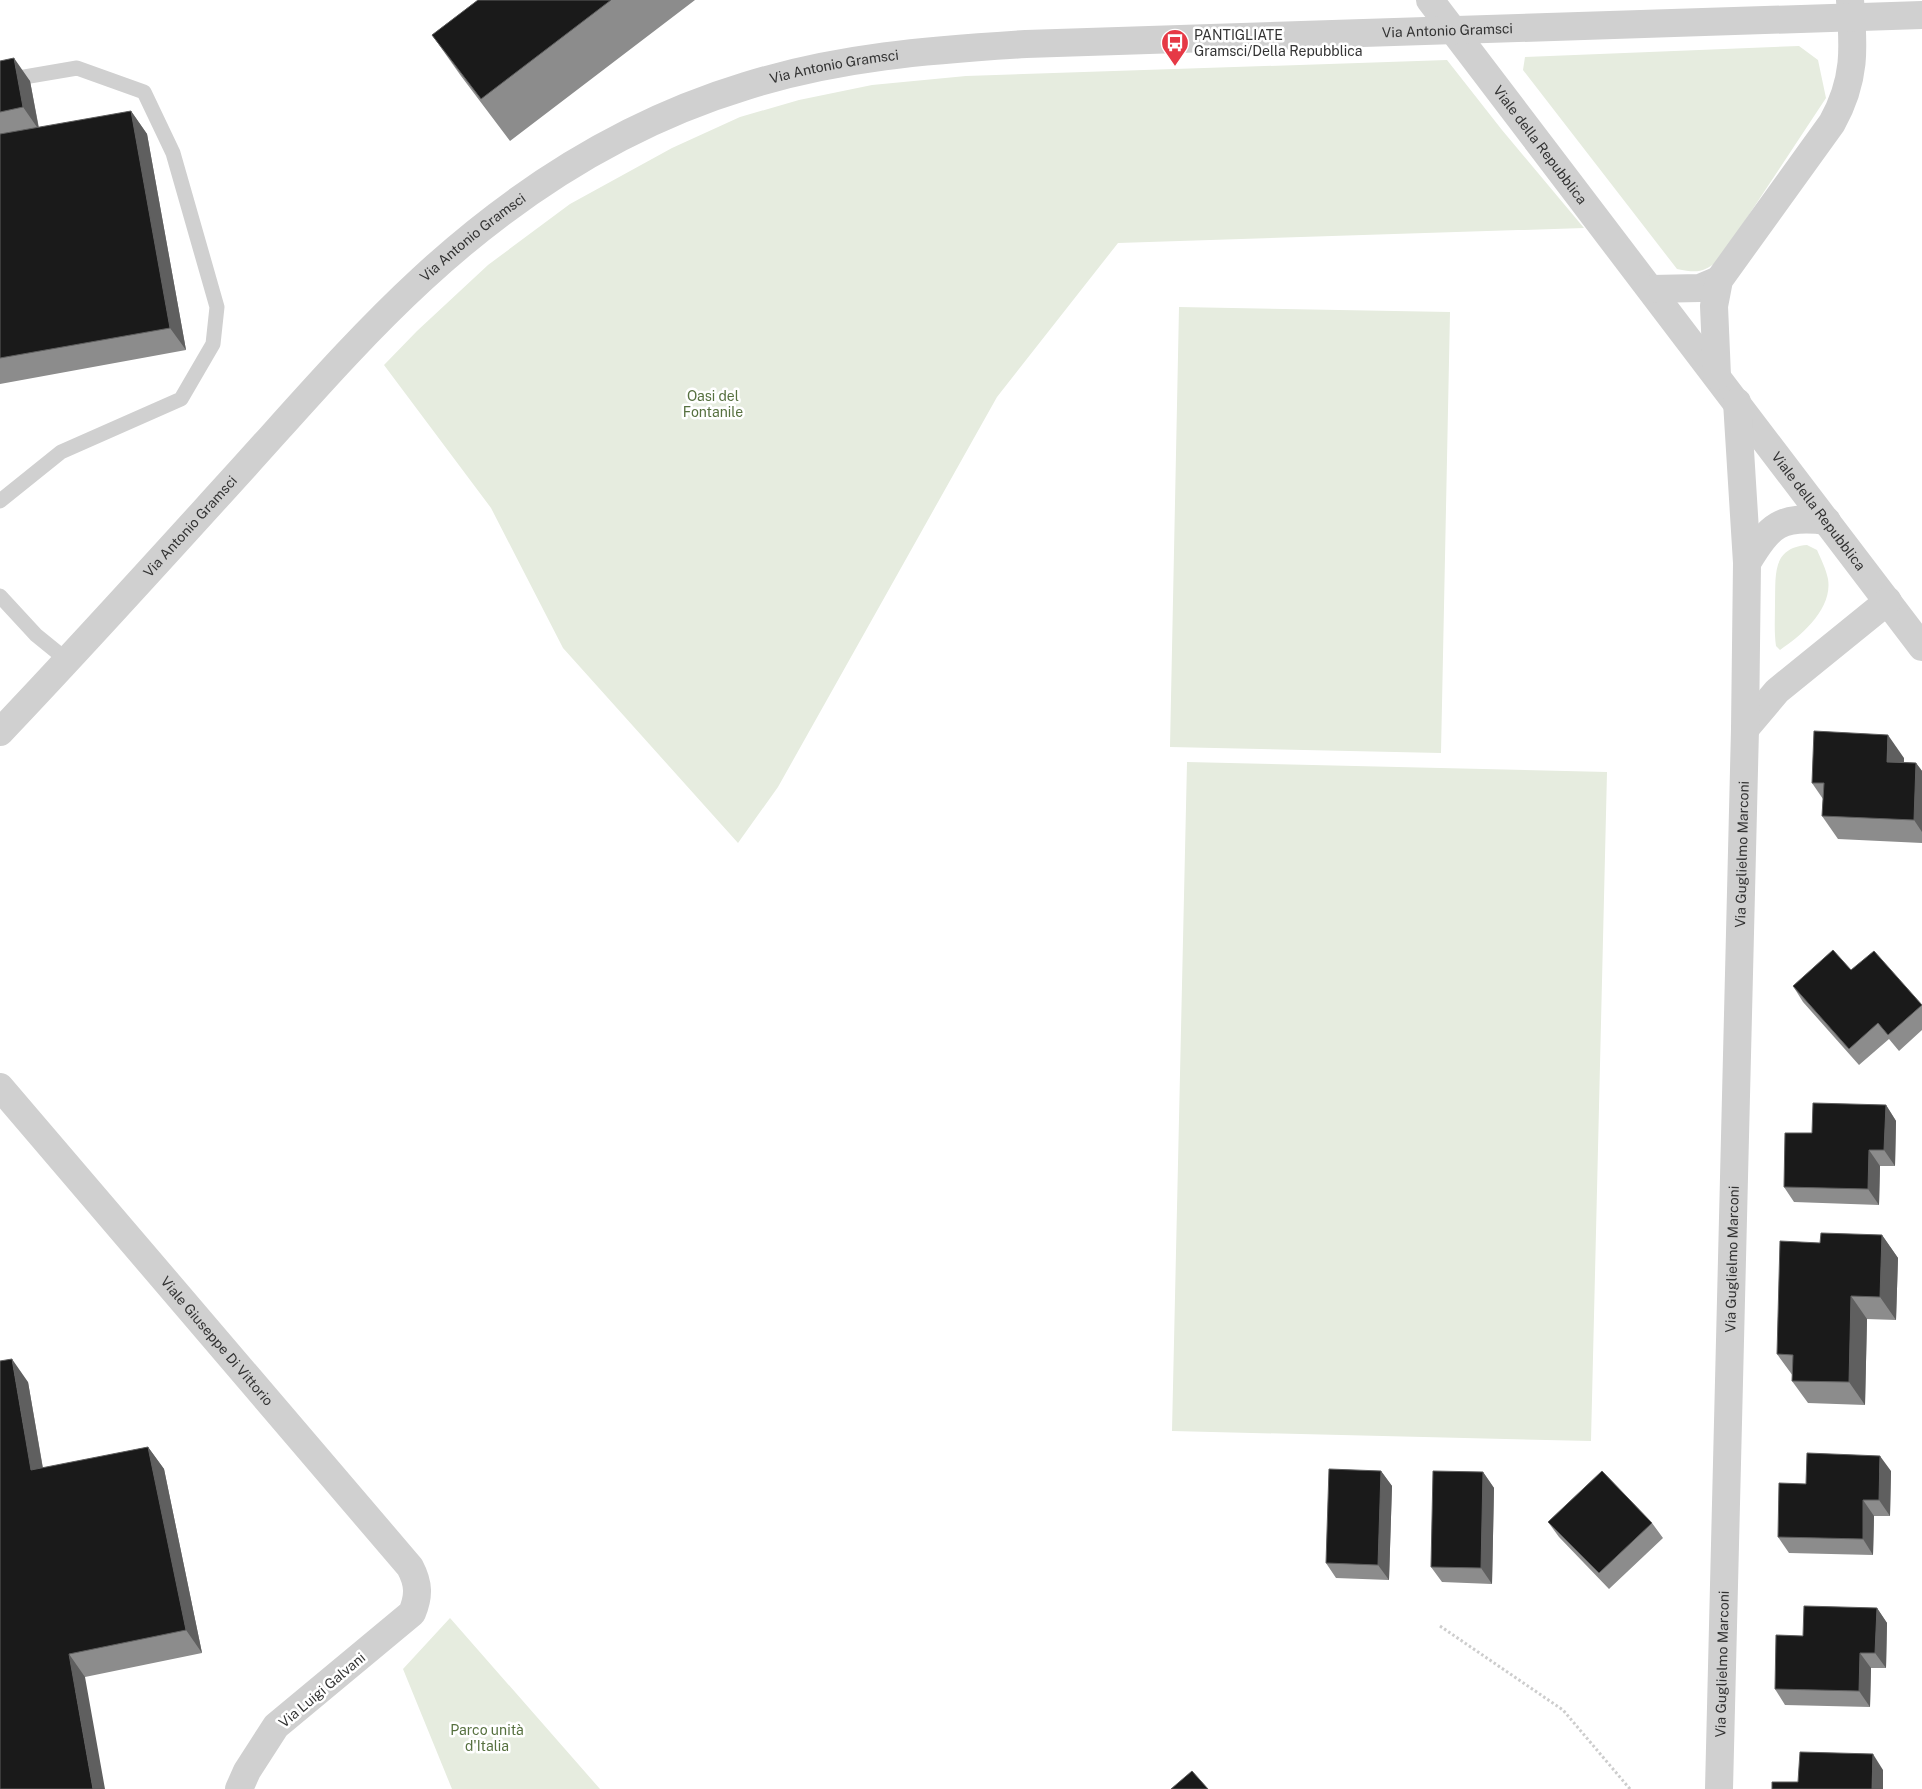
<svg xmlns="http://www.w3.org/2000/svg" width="1922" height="1789" viewBox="0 0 1922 1789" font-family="'Public Sans',sans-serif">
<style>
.green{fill:#e6ecdf}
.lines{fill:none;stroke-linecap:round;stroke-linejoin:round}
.path{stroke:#cdcdcd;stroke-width:3;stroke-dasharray:2.5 2.5;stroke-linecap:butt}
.service{stroke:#d0d0d0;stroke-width:15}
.minor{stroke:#d0d0d0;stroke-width:28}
.wall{fill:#8c8c8c}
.shaded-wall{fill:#5f5f5f}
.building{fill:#1a1a1a;stroke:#5f5f5f}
.labels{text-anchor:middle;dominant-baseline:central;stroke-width:5;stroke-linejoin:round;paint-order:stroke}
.street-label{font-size:14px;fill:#333;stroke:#fff}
.poi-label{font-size:14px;fill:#333;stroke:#fff;text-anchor:start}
.park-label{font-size:14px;fill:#56703f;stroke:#fff}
</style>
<rect width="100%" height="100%" fill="#fff"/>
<path class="green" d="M1799,46L1818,60L1826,98L1719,260C1703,273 1697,273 1677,269L1523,70L1525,57Z
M1447,60L1502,130L1584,228L1118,243L997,397L778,787L738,843L563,648L491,508L384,365L417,331L488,265L570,204L672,148L740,117L799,100L872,85L966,76Z
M1179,307L1450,312L1441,753L1170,747Z
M1807,545L1817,550C1821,559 1826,569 1828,579C1833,609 1801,636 1780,650L1776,646C1774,632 1775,618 1775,604C1776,576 1771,548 1807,545Z
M1187,762L1607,772L1591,1441L1172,1431Z
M450,1618L600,1789H452L403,1669Z"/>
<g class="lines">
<path class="path" d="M1440,1626L1563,1710L1630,1789"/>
<path class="service" d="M0,81L77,68L144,92L173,153L217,307L213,344L181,399L61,452L0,501
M0,596L36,635L68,661"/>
<g class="minor">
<path id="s1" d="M1430,0L1922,647"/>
<path d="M1651,289L1700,288L1719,280"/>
<path d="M1717,376L1714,306L1719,280L1832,123C1856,80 1854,48 1850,0"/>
<path d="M1747,563C1770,525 1780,515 1827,521"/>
<path d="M1745,729L1777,691L1888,601"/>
<path id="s2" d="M0,732C83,645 164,555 245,466C302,403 359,337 422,279C515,193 624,123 746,86C838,57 930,50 1026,44L1922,15"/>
<path id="s3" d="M0,1087L410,1567C419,1584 419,1596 412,1613L276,1726L247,1771L239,1789"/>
<path id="s4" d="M1719,1789L1745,729L1747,563L1737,402"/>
</g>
</g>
<path class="wall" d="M478,0H695L510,141L461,76L432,35Z
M0,61L30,81L39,128L131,111L147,134L186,350L0,384Z
M1904,758V762L1916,763L1922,771V843L1838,839L1822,816L1823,799L1812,783Z
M1851,970L1922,1005V1030L1899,1051L1889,1039L1859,1065L1803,1002L1793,986Z
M1886,1105L1896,1121L1895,1166H1880L1879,1205L1794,1202L1784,1187L1812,1133Z
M1882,1235L1898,1258L1896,1320L1867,1319L1865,1405L1808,1403L1792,1381L1793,1376L1777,1354L1820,1243Z
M28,1382L43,1468L148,1447L164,1469L202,1653L85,1677L0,1789Z
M1381,1471L1392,1486L1389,1580L1336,1578L1326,1563Z
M1891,1471L1890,1516H1874L1873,1555L1789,1553L1778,1537L1806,1484Z
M1483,1472L1494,1488L1492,1584L1442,1582L1431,1567Z
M1548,1522L1652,1523L1663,1538L1609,1589L1559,1537Z
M1877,1608L1887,1623L1886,1668H1871L1870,1707L1785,1705L1775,1689L1803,1636Z"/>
<path class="shaded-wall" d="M14,58L30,81L39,130L23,107Z
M131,111L147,134L186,350L170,328Z
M1888,735L1904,758L1903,784L1887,762Z
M1916,763L1922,771V832L1914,820Z
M1886,1105L1896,1121L1895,1166L1884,1150Z
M1869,1150L1880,1166L1879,1205L1868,1189Z
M1882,1235L1898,1258L1896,1320L1880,1297Z
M1851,1296L1867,1319L1865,1405L1849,1382Z
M12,1359L28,1382L47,1493L31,1470Z
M148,1447L164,1469L202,1653L186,1630Z
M1880,1456L1891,1471L1890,1516L1879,1500Z
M1381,1471L1392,1486L1389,1580L1378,1565Z
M1483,1472L1494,1488L1492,1584L1481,1568Z
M1863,1500L1874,1516L1873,1555L1863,1539Z
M1877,1608L1887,1623L1886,1668L1875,1653Z
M1860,1653L1871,1668L1870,1707L1859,1691Z
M69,1654L85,1677L105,1789H93Z
M1873,1754L1883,1770V1789H1872Z"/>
<path class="building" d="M478,0H611L481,99L432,35Z
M14,58L23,107L0,112V61Z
M131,111L170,328L0,358V134Z
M1814,731L1888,735L1887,762L1916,763L1914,820L1822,816L1824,783H1812Z
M1833,950L1851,970L1874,951L1922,1005L1888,1035L1878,1023L1849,1049L1793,986Z
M1813,1103L1886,1105L1884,1150H1869L1868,1189L1784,1187L1785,1133H1812Z
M1821,1233L1882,1235L1880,1297L1851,1296L1849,1382L1792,1381L1793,1355L1777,1354L1780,1241L1820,1243Z
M12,1359L31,1470L148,1447L186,1630L69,1654L93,1789H0V1361Z
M1807,1453L1880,1456L1879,1500H1863V1539L1778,1537L1779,1483L1806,1484Z
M1329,1469L1381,1471L1378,1565L1326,1563Z
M1433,1471L1483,1472L1481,1568L1431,1567Z
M1602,1471L1652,1523L1599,1573L1548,1522Z
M1804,1606L1877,1608L1875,1653H1860L1859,1691L1775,1689L1776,1635L1803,1636Z
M1800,1752L1873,1754L1872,1789H1772V1782H1798Z
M1192,1771L1208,1789H1171Z"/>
<defs>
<symbol id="bus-pin" viewBox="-11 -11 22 30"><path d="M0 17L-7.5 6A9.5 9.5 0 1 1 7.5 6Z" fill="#e63946" stroke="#fff"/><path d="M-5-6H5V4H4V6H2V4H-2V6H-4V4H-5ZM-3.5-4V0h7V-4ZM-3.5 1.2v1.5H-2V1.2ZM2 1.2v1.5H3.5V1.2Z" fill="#fff"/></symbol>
</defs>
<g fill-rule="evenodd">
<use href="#bus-pin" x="1159" y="27" width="32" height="43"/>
</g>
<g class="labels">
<g class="street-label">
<text stroke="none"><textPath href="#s2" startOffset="1705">Via Antonio Gramsci</textPath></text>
<text stroke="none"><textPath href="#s2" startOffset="1090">Via Antonio Gramsci</textPath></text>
<text stroke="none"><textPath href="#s1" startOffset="182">Viale della Repubblica</textPath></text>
<text stroke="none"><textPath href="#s2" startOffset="685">Via Antonio Gramsci</textPath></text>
<text stroke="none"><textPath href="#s1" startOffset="642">Viale della Repubblica</textPath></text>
<text stroke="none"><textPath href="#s2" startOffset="280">Via Antonio Gramsci</textPath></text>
<text stroke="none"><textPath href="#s4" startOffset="935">Via Guglielmo Marconi</textPath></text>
<text stroke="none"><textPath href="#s4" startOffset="530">Via Guglielmo Marconi</textPath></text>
<text stroke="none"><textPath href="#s3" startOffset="334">Viale Giuseppe Di Vittorio</textPath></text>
<text stroke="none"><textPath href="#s4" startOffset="125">Via Guglielmo Marconi</textPath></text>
<text transform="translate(322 1690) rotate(-40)">Via Luigi Galvani</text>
</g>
<g class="poi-label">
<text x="1194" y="35">PANTIGLIATE<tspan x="1194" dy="16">Gramsci/Della Repubblica</tspan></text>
</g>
<g class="park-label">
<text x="713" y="396">Oasi del<tspan x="713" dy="16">Fontanile</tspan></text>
<text x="487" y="1730">Parco unità<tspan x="487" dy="16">d'Italia</tspan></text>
</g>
</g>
</svg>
